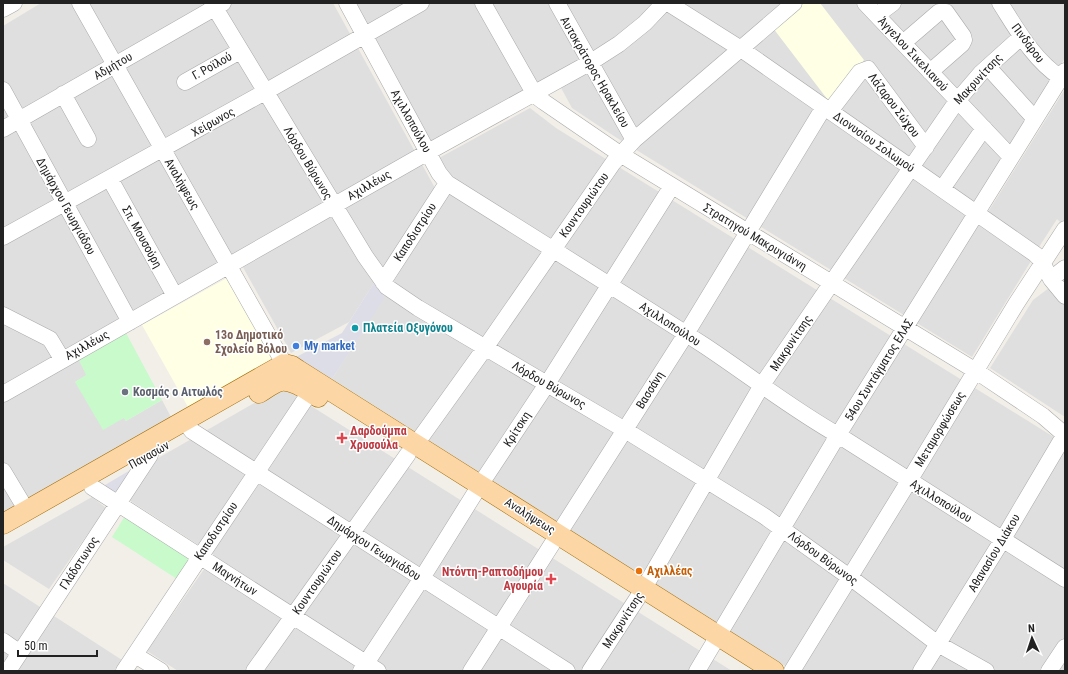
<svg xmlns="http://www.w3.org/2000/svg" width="1068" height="674" viewBox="0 0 1068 674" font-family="'Roboto Condensed',sans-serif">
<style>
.residential{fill:#e0dfdf}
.education{fill:#ffffe5}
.park{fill:#c8facc}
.plaza{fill:#dddde8}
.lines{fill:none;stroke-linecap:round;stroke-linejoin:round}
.minor-casing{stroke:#a9a9a9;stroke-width:17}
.major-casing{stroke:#a06b00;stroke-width:21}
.minor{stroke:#fff;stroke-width:16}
.major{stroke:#fcd6a4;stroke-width:20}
.culture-dot{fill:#0f9aa8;stroke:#fff;stroke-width:1.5}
.education-dot{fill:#8d6e63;stroke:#fff;stroke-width:1.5}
.shop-dot{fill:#3f7fe0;stroke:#fff;stroke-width:1.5}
.worship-dot{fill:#6b7280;stroke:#fff;stroke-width:1.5}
.health-dot{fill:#e0444e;stroke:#fff;stroke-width:1.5}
.food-dot{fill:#e8710a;stroke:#fff;stroke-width:1.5}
.labels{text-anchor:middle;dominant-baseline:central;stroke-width:3;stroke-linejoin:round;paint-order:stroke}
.street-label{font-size:12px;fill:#222;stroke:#fff}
.culture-label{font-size:12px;font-weight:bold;fill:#0d838f;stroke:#fff;text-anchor:start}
.education-label{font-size:12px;font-weight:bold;fill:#785e54;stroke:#fff;text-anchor:start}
.shop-label{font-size:12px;font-weight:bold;fill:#366cbe;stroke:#fff;text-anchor:start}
.worship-label{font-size:12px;font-weight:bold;fill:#5b616d;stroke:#fff;text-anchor:start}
.health-label{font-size:12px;font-weight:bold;fill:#be3a42;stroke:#fff;text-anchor:start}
.food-label{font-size:12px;font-weight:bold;fill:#c56008;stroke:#fff;text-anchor:start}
</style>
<rect width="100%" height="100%" fill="#f2efe9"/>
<path class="residential" d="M41,3H333L435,188L349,322L291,353L235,253L72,347L87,375L75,382L124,418L126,421L162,400L171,417L3,513V26Z
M356,3H1065V58L968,217L1031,261L972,357L617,138L572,108L554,75L430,142Z
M1065,89V227L1057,219L1039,247L988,212Z
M530,108L556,128L1057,439L1065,447V671H793L332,379L457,181L449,176L439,158Z
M1065,276V417L990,368L1033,300Z
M288,391L300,399L732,671H178L147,651L214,555L129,500L153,461L270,394Z
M92,497L106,508L49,589L3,560V547Z
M3,583L139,671H3Z"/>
<path class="education" d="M801,3H820L864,60L831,104L773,28Z
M227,278L272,359L188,407L142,325Z"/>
<path class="park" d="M126,333L162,400L126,421L124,418L103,430L75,382L86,375L79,360Z
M125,516L190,558L177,579L112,537Z"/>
<path class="plaza" d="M374,283L385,297L332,379L296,357L342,333Z
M132,469L116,495L100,488Z"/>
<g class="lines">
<defs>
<path id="minor" d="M80,3L290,374
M212,3L365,256L387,287L418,308L625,430L764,516L855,581L938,644L986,671
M347,3L439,173L447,183C533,237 620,291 705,346C750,376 792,409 838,435L1065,579
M483,3L530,86L536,96L544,102L620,154L976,371L1043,416L1065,435
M557,3L634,140
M668,3L741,49L1035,254L1040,259L1051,279L1065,296
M865,3L1011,157
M1000,3C1018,31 1033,59 1061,78
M3,9L14,3
M877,15L893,3
M903,43L939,12H946L963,36L964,40L962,44L930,72
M988,67L1035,119
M185,82L240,51
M3,90L130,322
M63,94L88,139
M830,111L860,72L868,69L926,147
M3,129L223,3
M110,179L175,296
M942,189L984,128
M3,237L265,92L421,3
M1051,279L1065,268
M383,282L447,183
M3,315L50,339L62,359
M3,394L428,152L591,62L619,44L645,23L664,3
M184,421L192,431L567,671
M416,444L485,348L613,163L634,140L794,3
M3,471L27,511
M92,487L378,671
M3,641L20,653
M135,655L161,671
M8,671L150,455
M124,671L310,392
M254,671L408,454
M361,671L422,578L480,485L547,384L672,186
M471,671L686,334L824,107
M590,671L644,588L762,385L835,278L957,101L981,73L1021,37
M697,671L838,435L1065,71
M792,671L909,481L1016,304L1065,229
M921,671L1003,539L1065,434
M1049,671L1065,647"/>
<path id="major" d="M259,393C266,389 274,382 281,381C294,379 308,391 318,397
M3,524L284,364L292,366L298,370L774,671"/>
</defs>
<use href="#minor" class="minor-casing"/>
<use href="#major" class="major-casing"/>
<use href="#minor" class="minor"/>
<use href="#major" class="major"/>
</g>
<circle class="culture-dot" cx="355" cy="328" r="4"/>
<circle class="education-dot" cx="207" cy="342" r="4"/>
<circle class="shop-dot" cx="296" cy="346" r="4"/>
<circle class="worship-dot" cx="125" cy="392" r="4"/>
<g class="health-dot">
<path d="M340 432h4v4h4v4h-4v4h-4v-4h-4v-4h4z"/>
<path d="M549 573h4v4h4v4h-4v4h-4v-4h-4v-4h4z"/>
</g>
<circle class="food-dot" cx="639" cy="571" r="4"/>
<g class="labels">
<g class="street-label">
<text transform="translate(1028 43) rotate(53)">Πινδάρου</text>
<text transform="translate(913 54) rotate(47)">Άγγελου Σικελιανού</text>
<text transform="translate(113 66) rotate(-30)">Αδμήτου</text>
<text transform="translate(212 66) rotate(-29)">Γ. Ροϊλού</text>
<text transform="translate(595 72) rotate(60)">Αυτοκράτορος Ηρακλείου</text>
<text transform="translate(978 79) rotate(-47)">Μακρυνίτσης</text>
<text transform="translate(894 105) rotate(53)">Λάζαρου Σώχου</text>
<text transform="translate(411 121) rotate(61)">Αχιλλοπούλου</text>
<text transform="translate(213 122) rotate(-29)">Χείρωνος</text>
<text transform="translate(874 142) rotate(35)">Διονυσίου Σολωμού</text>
<text transform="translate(308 163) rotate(59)">Λόρδου Βύρωνος</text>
<text transform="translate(182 184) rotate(60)">Αναλήψεως</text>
<text transform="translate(369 185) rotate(-30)">Αχιλλέως</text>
<text transform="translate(584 205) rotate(-55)">Κουντουριώτου</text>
<text transform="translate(66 206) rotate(61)">Δημάρχου Γεωργιάδου</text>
<text transform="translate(415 232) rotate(-57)">Καποδιστρίου</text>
<text transform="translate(142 237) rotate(61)">Σπ. Μουσούρη</text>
<text transform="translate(755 237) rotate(31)">Στρατηγού Μακρυγιάννη</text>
<text transform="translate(670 324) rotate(33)">Αχιλλοπούλου</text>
<text transform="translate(791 343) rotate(-56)">Μακρυνίτσης</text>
<text transform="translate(87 345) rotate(-29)">Αχιλλέως</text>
<text transform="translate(879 370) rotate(-58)">54ου Συντάγματος ΕΛΑΣ</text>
<text transform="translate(549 385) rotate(30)">Λόρδου Βύρωνος</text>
<text transform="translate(650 390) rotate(-58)">Βασσάνη</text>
<text transform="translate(517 429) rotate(-57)">Κρίτσκη</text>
<text transform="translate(940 429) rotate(-59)">Μεταμορφώσεως</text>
<text transform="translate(149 455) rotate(-29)">Παγασών</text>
<text transform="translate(941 501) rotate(32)">Αχιλλοπούλου</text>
<text transform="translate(530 516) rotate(32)">Αναλήψεως</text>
<text transform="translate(216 531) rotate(-56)">Καποδιστρίου</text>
<text transform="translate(374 548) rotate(33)">Δημάρχου Γεωργιάδου</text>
<text transform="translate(994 553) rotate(-59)">Αθανασίου Διάκου</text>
<text transform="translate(823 558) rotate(36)">Λόρδου Βύρωνος</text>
<text transform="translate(79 563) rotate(-57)">Γλάδστωνος</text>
<text transform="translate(235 579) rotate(33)">Μαγνήτων</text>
<text transform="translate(317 582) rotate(-55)">Κουντουριώτου</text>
<text transform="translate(623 620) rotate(-57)">Μακρυνίτσης</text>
</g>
<g class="culture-label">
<text x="363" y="328">Πλατεία Οξυγόνου</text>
</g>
<g class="education-label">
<text x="215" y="335">13o Δημοτικό<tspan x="215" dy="14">Σχολείο Βόλου</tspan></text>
</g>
<g class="shop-label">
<text x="304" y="346">My market</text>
</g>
<g class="worship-label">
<text x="133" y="392">Κοσμάς ο Αιτωλός</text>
</g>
<g class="health-label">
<text x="350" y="431">Δαρδούμπα<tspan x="350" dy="14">Χρυσούλα</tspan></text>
<text x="543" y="572" text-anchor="end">Ντόντη-Ραπτοδήμου<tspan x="543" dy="14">Αγουρία</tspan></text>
</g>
<g class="food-label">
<text x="647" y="571">Αχιλλέας</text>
</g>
</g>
<rect width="1068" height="674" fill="none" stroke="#222222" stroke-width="8"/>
<g transform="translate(1032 638) rotate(357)" stroke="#ffffff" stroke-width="3" paint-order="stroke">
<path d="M0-3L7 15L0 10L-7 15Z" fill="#222222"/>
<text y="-6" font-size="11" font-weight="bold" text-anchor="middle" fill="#222222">N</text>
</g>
<path d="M18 650v6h79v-6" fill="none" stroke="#222222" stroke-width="2"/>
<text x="24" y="650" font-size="12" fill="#222222" stroke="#ffffff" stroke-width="3" paint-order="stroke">50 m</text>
</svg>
